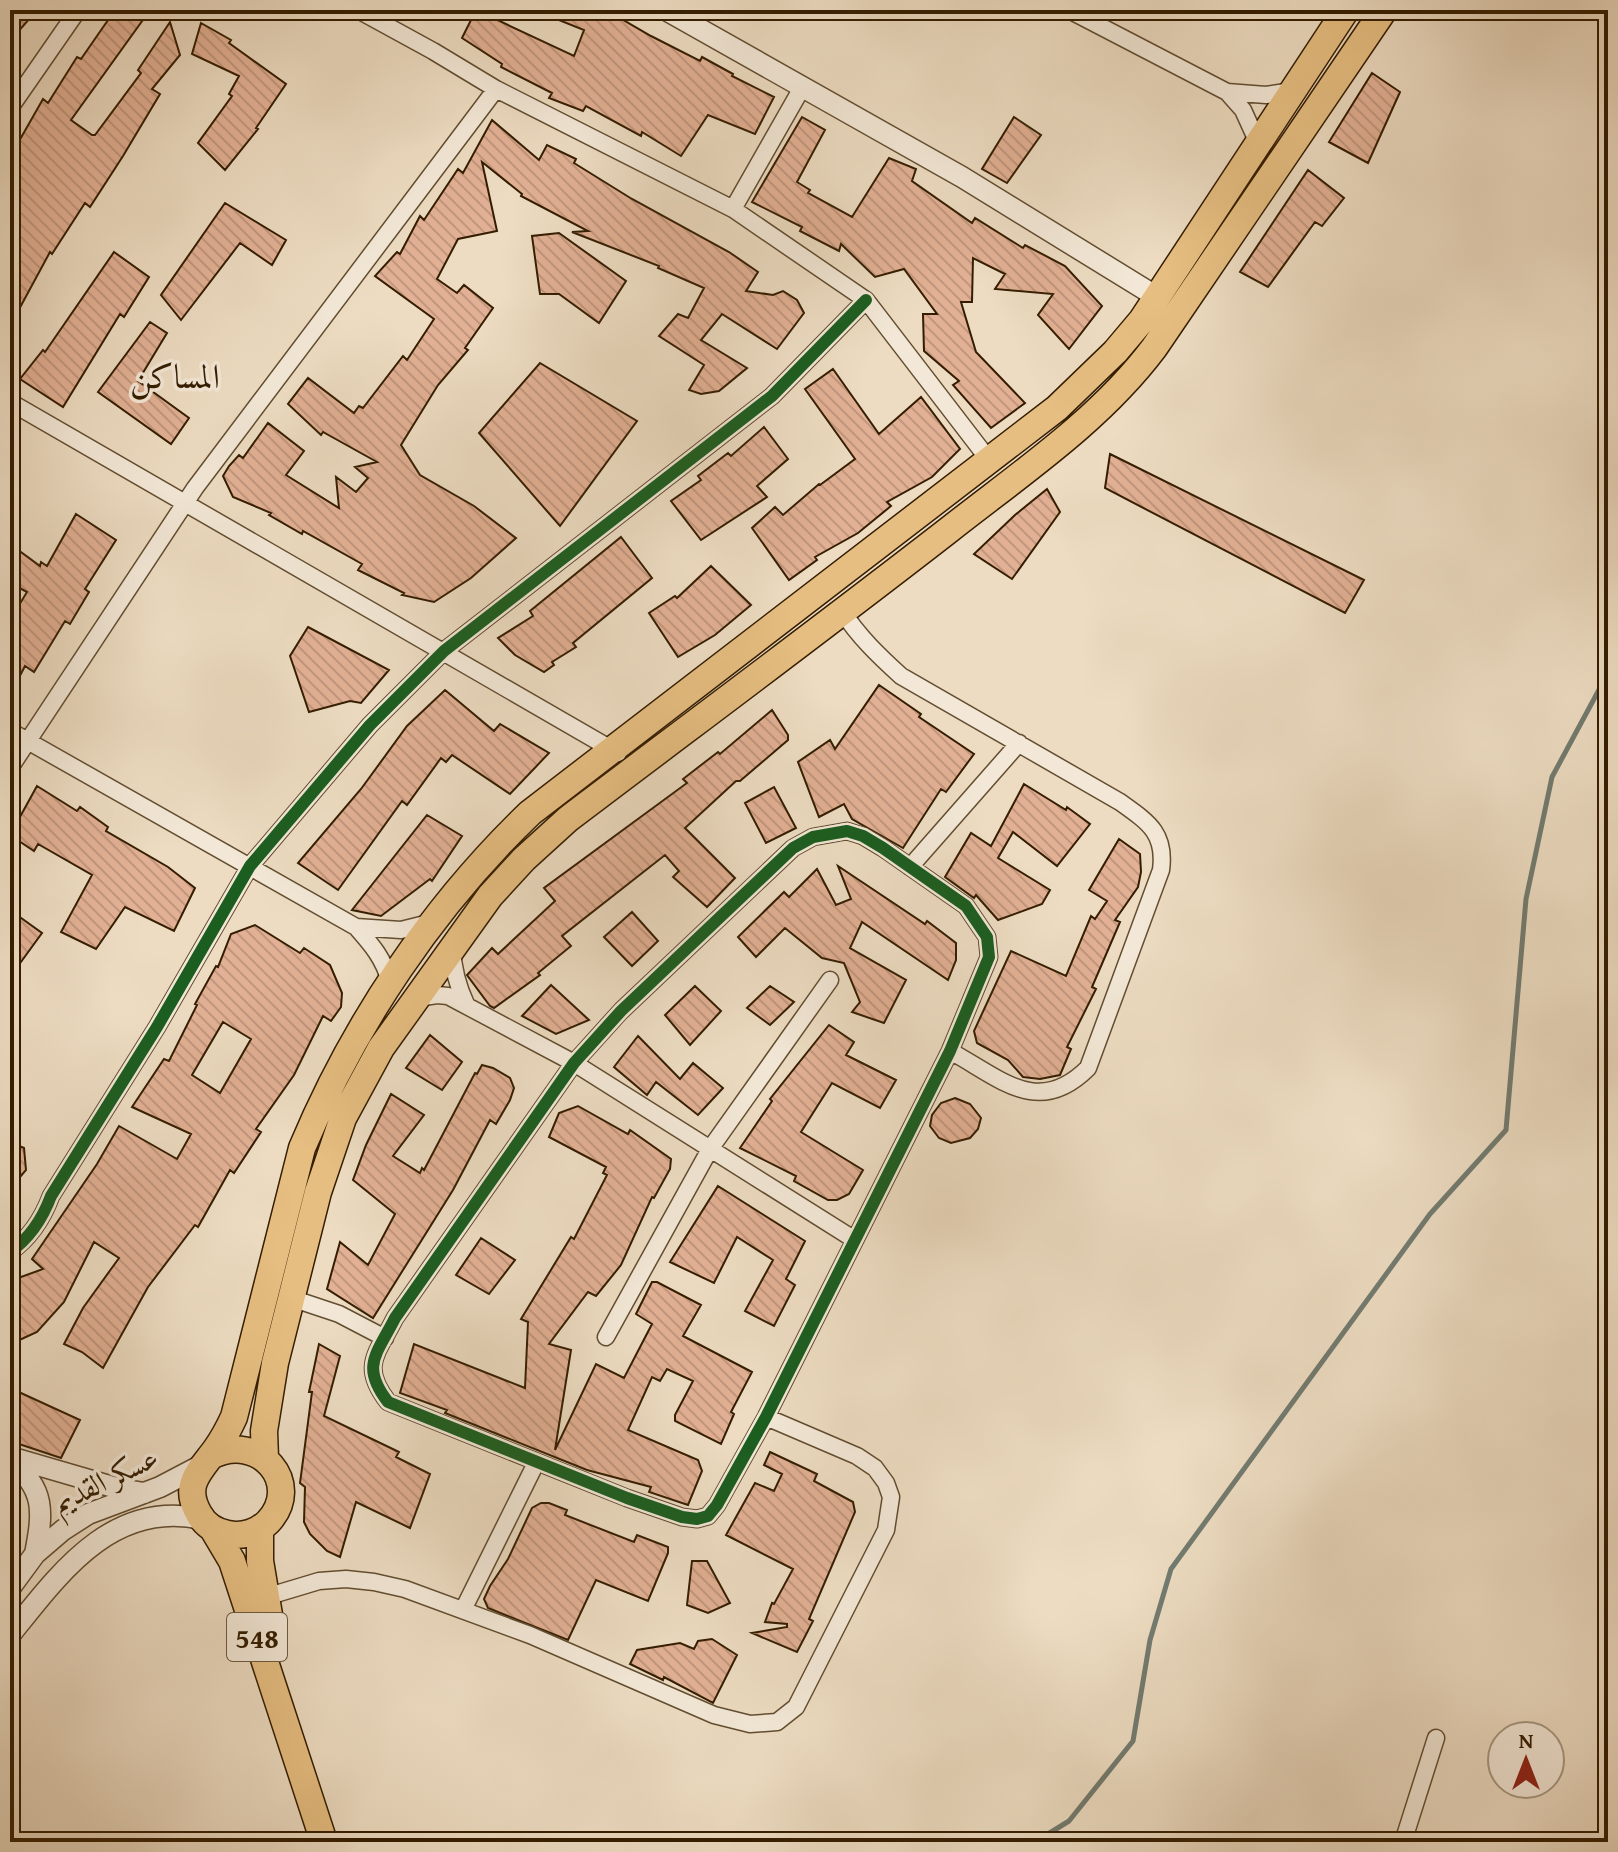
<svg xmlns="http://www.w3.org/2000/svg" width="1618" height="1852" viewBox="0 0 1618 1852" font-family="'Gentium Book Plus',Amiri,serif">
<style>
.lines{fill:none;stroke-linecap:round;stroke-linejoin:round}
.stream{stroke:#727b70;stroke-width:5}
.building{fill:url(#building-back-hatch);stroke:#341d00;stroke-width:2;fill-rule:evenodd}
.minor-casing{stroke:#624d30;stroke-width:19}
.tertiary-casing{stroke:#624d30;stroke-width:23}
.primary-casing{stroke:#341d00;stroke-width:29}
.minor{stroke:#f3e8d7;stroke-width:16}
.tertiary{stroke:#f3e8d7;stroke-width:20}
.primary{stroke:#e6be81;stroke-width:26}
.cycleway-casing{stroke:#f3e8d7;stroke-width:17}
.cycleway{stroke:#1b5e20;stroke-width:12}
.labels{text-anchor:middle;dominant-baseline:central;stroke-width:7;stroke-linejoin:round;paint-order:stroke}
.shield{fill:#f3e8d7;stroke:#6d5a40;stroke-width:2}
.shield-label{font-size:28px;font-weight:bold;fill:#341d00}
.street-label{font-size:30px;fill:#341d00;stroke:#f3e8d7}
.quarter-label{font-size:34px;fill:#341d00;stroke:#f3e8d7}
</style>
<defs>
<pattern id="building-back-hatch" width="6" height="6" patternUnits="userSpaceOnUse" patternTransform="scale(2)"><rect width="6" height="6" fill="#e2b094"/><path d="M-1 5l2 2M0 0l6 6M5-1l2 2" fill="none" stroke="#c2977e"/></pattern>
</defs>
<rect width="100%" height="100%" fill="#eddcc2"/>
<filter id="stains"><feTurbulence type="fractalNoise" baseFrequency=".0025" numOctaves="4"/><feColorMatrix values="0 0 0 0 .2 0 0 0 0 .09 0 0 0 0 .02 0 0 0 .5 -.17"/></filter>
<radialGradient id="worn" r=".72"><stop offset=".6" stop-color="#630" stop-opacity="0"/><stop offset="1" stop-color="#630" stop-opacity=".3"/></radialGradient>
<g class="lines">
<path class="stream" d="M1035,1842L1069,1821L1133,1741L1150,1640L1171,1569L1430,1214L1506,1130L1526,899L1552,777L1608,673"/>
</g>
<path class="building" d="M10,10H37L10,41Z
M115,10H150L71,120L92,135H95L141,73L138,70L170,22L180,55L152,89L160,94L123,156L90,207L85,203L52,254L50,252L10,326V157L43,99L48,103L77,57L81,59Z
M476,10L574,56L584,30L534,10H606L651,36L700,61L702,57L733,74L732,76L774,97L755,134L708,115L681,156L642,132L641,136L586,106L583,111L549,98L552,93L501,67L502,64L462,38Z
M201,23L231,40L229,43L286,84L256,128L258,129L225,170L198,143L232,96L229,94L239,76L192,54Z
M1372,73L1400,92L1368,163L1329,142Z
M802,117L825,130L797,182L810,190L808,193L852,217L889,158L916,169L912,181L972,223L975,218L1023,248L1025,245L1065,266L1102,306L1069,349L1038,315L1053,294L995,289L1005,274L973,258L972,302H961L976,352L1025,403L991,428L953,385L959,381L924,351L923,314H937L904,269L875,277L841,244L839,251L800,231L802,227L752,202Z
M1014,117L1041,135L1007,183L982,169Z
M492,120L539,160L547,145L576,159L574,163L632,199L729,252L758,272L746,291L773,295L783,291L797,300L804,313L777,349L722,314L701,340L747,368L719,391L701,394L689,390L704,365L659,336L678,314L688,318L704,288L658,268L659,266L572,232L588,231L521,196L522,194L482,162L497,231L458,239L437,279L457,293L464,285L493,308L465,348L468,350L438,385L401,445L420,475L474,506L516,538L471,578L434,602L402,595L404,593L358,570L362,564L303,531L302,534L269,515L271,513L233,497L223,476L229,466L239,455L243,458L268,423L304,451L286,475L339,508L336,477L356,492L368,478L355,467L377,462L323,432L321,435L288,404L308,378L354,413L359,406L363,408L403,356L407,360L434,319L375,276L397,252L400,254L420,216L424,220L458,169L463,173Z
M1308,170L1344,198L1322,226L1315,222L1268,287L1240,272Z
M225,203L286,240L272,265L240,243L181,320L161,295Z
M559,233L626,281L599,323L559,294H540L532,236Z
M114,252L149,277L124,317L120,314L63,407L20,379L43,350L45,352Z
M150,322L167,333L138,381L189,418L171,444L98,392Z
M540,363L637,421L560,526L479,433Z
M833,369L879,434L921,397L960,449L932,477L887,502L891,506L858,533L815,557L817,560L789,580L752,528L775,507L783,515L819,484L820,485L855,459L805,389Z
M764,427L788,459L757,486L767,497L701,540L671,501L701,480L698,476L728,453L731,456Z
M1110,454L1364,580L1345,613L1105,488Z
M1047,489L1060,512L1012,579L974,554L1015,515Z
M76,514L116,540L85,589L89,592L70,624L65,621L34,672L25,666L10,695V620L27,592L10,583V544L40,566L41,562L47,566Z
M621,537L652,578L573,643L576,647L552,662L554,665L544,672L515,655L498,638L533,616L530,611Z
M711,566L751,605L715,635L678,657L649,613L675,596L677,598Z
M308,627L389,670L361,703L350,701L309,712L290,656Z
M879,685L921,714L919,717L974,754L946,792L941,789L903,848L852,819L844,804L819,817L798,762L830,740L835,749Z
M445,690L494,731L500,724L549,753L510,794L452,755L446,762L441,758L407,805L402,801L338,890L298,863L361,789L407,726Z
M772,710L788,735V740L740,781H736L685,828L735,878L707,907L673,877L679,871L665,855L562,936L571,946L538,973L540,975L494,1008L490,1006L467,975L492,948L498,954L555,901L544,888L687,783L683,779L718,752L720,754Z
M1024,784L1066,810L1067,807L1090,824L1057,866L1013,832L998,858L1050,890L1042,904L998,920L976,895L974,898L945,877L971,833L991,846Z
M37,786L77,811L80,807L108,827L106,831L168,867L195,888L174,931L125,907L96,949L61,932L92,875L38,844L34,851L10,835Z
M774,787L796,828L766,843L745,803Z
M427,815L462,836L432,881L430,879L381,916L352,910Z
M1119,839L1140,854L1141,872L1138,887L1115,920L1120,922L1092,987L1096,989L1067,1047L1071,1049L1060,1075L1040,1079L1023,1077L1008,1060L977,1043L974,1031L1011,951L1066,976L1091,916L1095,919L1107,901L1089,890Z
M838,866L925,924L927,921L956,943V960L948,980L862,922L850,948L906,980L884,1023L852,1012L860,1002L844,963L822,958L785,928L756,957L738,937L784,892L789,897L817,869L836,905L851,899Z
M10,910L42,933L10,977Z
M632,912L658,941L632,966L604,937Z
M255,925L300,953L304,948L330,965L342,993L341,1007L331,1021L323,1016L294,1075L256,1129L261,1132L234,1173L230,1170L198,1227L195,1225L148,1287L103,1368L82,1352L64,1344L83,1308L119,1258L94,1242L64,1302L37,1332L15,1342L10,1325V1281L43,1269L32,1259L97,1164L119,1126L177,1159L191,1134L132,1107L164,1059L169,1061L197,1005L195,1004L216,966L218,967L231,934ZM223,1022L251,1039L220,1093L192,1075Z
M551,985L589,1020L556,1034L522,1016Z
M695,986L721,1011L690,1045L665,1015Z
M770,986L794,1002L770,1025L747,1008Z
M829,1025L854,1042L846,1055L896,1080L880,1108L832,1083L801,1132L863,1170L849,1194L837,1200H828L794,1181L796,1176L740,1148L772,1101L770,1099Z
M430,1035L462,1062L442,1090L406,1068Z
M638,1036L680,1079L693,1063L723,1088L698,1115L656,1082L647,1095L614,1067Z
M482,1065L493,1068L510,1078L514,1088L510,1100L496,1124L490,1120L453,1190L373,1318L327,1289L340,1242L368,1265L395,1214L353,1180L366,1145L391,1094L424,1115L393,1156L420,1173L422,1168L424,1170L475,1073L477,1074Z
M955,1098L970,1104L981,1118L978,1129L970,1138L951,1143L939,1138L930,1126L932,1115L941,1103Z
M578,1106L628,1134L630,1130L671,1159L670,1169L654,1198L652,1197L621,1265L596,1296L588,1292L549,1344L571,1350L555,1450L596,1364L624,1378L652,1324L636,1314L652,1282H657L701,1305L683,1336L752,1372L731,1412L734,1414L721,1444L675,1421V1415L693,1381L667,1369L660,1381L652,1377L628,1430L698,1460L702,1471L688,1505L649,1492L651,1487L587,1470L445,1413L447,1410L400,1393L414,1344L525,1388L528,1322L521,1319L571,1237L574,1239L607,1175L603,1173L606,1167L549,1137L559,1113Z
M10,1142L24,1148L26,1170L10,1189Z
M718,1186L805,1241L786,1279L795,1285L774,1326L745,1311L773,1260L737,1237L714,1283L670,1262Z
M481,1238L515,1260L489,1294L456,1275Z
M319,1344L340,1356L324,1416L399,1452L396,1457L430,1474L410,1528L356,1502L340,1557L327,1551L310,1534L304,1522L305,1487L300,1483L312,1392H309Z
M10,1388L80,1420L61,1458L10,1441Z
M770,1452L817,1474L814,1481L853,1502L855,1512L809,1619L813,1621L797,1652L752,1633L787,1627V1624L765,1622L772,1603L774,1604L793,1569L726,1535L755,1483L774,1491L782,1474L764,1465Z
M541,1503H549L567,1510L565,1515L634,1542L637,1535L668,1547V1553L648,1601L596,1580L568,1640L488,1608L484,1599L490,1586L508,1559L532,1508Z
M692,1561H707L730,1603L708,1613L687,1605Z
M712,1639L737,1655L713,1703L664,1677L663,1680L630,1664L637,1650L680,1643L694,1649L698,1641Z"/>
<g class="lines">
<defs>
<path id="minor" d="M358,10L433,51L496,89L733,209L866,300L989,460
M1069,10L1227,92L1243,110L1258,143
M1227,92L1266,95L1292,91
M10,108L78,10
M733,209L803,86
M10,402L618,753
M842,611C859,637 879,656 901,676L1120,802C1148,822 1166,833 1161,870L1088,1068C1038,1118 1000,1078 950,1051
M10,731L356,927C372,945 384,959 390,982
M10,768L195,488L496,89
M847,831L863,836L883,848L966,906L987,937L989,957L950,1051L766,1417L717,1505L708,1516L697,1519L682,1517L627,1498L388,1402C360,1366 377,1354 395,1318L574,1063L621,1011L793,848L813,837Z
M910,867L1019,743
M356,927L401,930L433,922
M452,948C453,969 457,985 466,1004
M417,998L437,995L448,996L574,1063L855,1240
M10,1252C30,1238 42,1220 51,1196L157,1027L250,866L370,725L444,651L772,396L866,300
M291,1298L339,1314L385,1338
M606,1337L710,1149L830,980
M259,1599L319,1581L346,1579L374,1582L405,1589L530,1635L714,1715L750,1724L777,1722L796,1707L886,1530L891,1497L886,1483L875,1468L857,1456L766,1417
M463,1610L536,1463
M1403,1842L1436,1738"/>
<path id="tertiary" d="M666,10L962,177L1157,297
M10,1457L120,1489L144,1493
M10,1461C46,1488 43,1513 35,1554
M10,1588L35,1554L63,1530L88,1514L160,1487L200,1466
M10,1635C59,1574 112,1499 202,1519"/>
<path id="primary" d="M211,1456C259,1431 304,1484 268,1522C258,1532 243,1537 228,1534C216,1532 205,1525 199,1514C182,1485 200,1471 216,1449C223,1439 229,1428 234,1417L302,1148C354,1024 433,906 530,813L1057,408L1115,352L1142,320L1346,10
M265,1458L264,1431L275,1363L318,1192L343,1118L381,1048L490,896L524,859L568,819C696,722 824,627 950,529C1021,473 1099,421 1154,348L1384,10
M260,1528V1561L273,1639
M213,1529L232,1561L324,1842"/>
</defs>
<use href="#minor" class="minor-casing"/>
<use href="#tertiary" class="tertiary-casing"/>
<use href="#primary" class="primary-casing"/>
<use href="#minor" class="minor"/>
<use href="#tertiary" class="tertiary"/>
<use href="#primary" class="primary"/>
<defs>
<path id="cycleway" d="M847,831L863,836L883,848L966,906L987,937L989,957L950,1051L766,1417L717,1505L708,1516L697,1519L682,1517L627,1498L388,1402C360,1366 377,1354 395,1318L574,1063L621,1011L793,848L813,837Z
M10,1252C30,1238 42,1220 51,1196L157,1027L250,866L370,725L444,651L772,396L866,300"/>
</defs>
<use href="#cycleway" class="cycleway-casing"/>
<use href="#cycleway" class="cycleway"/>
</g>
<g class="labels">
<rect class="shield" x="227" y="1613" width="60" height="48" rx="6"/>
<g class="shield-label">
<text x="257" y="1637">548</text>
</g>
<g class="street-label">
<text transform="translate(105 1479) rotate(-26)">عسكر القديم</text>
</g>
<g class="quarter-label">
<text x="175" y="375">المساكن</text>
</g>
</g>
<rect width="1618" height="1852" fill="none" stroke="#eddcc2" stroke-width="40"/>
<rect x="12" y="12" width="1594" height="1828" fill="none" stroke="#341d00" stroke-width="4"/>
<rect x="20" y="20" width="1578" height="1812" fill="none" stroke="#341d00" stroke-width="2"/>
<g transform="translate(1526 1760)"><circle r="38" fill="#f3e8d7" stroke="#a79781" stroke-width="2"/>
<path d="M0-6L14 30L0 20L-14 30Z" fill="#8f2418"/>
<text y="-12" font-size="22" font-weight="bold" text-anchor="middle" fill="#341d00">N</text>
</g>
<rect width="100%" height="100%" filter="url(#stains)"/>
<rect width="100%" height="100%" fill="url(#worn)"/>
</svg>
